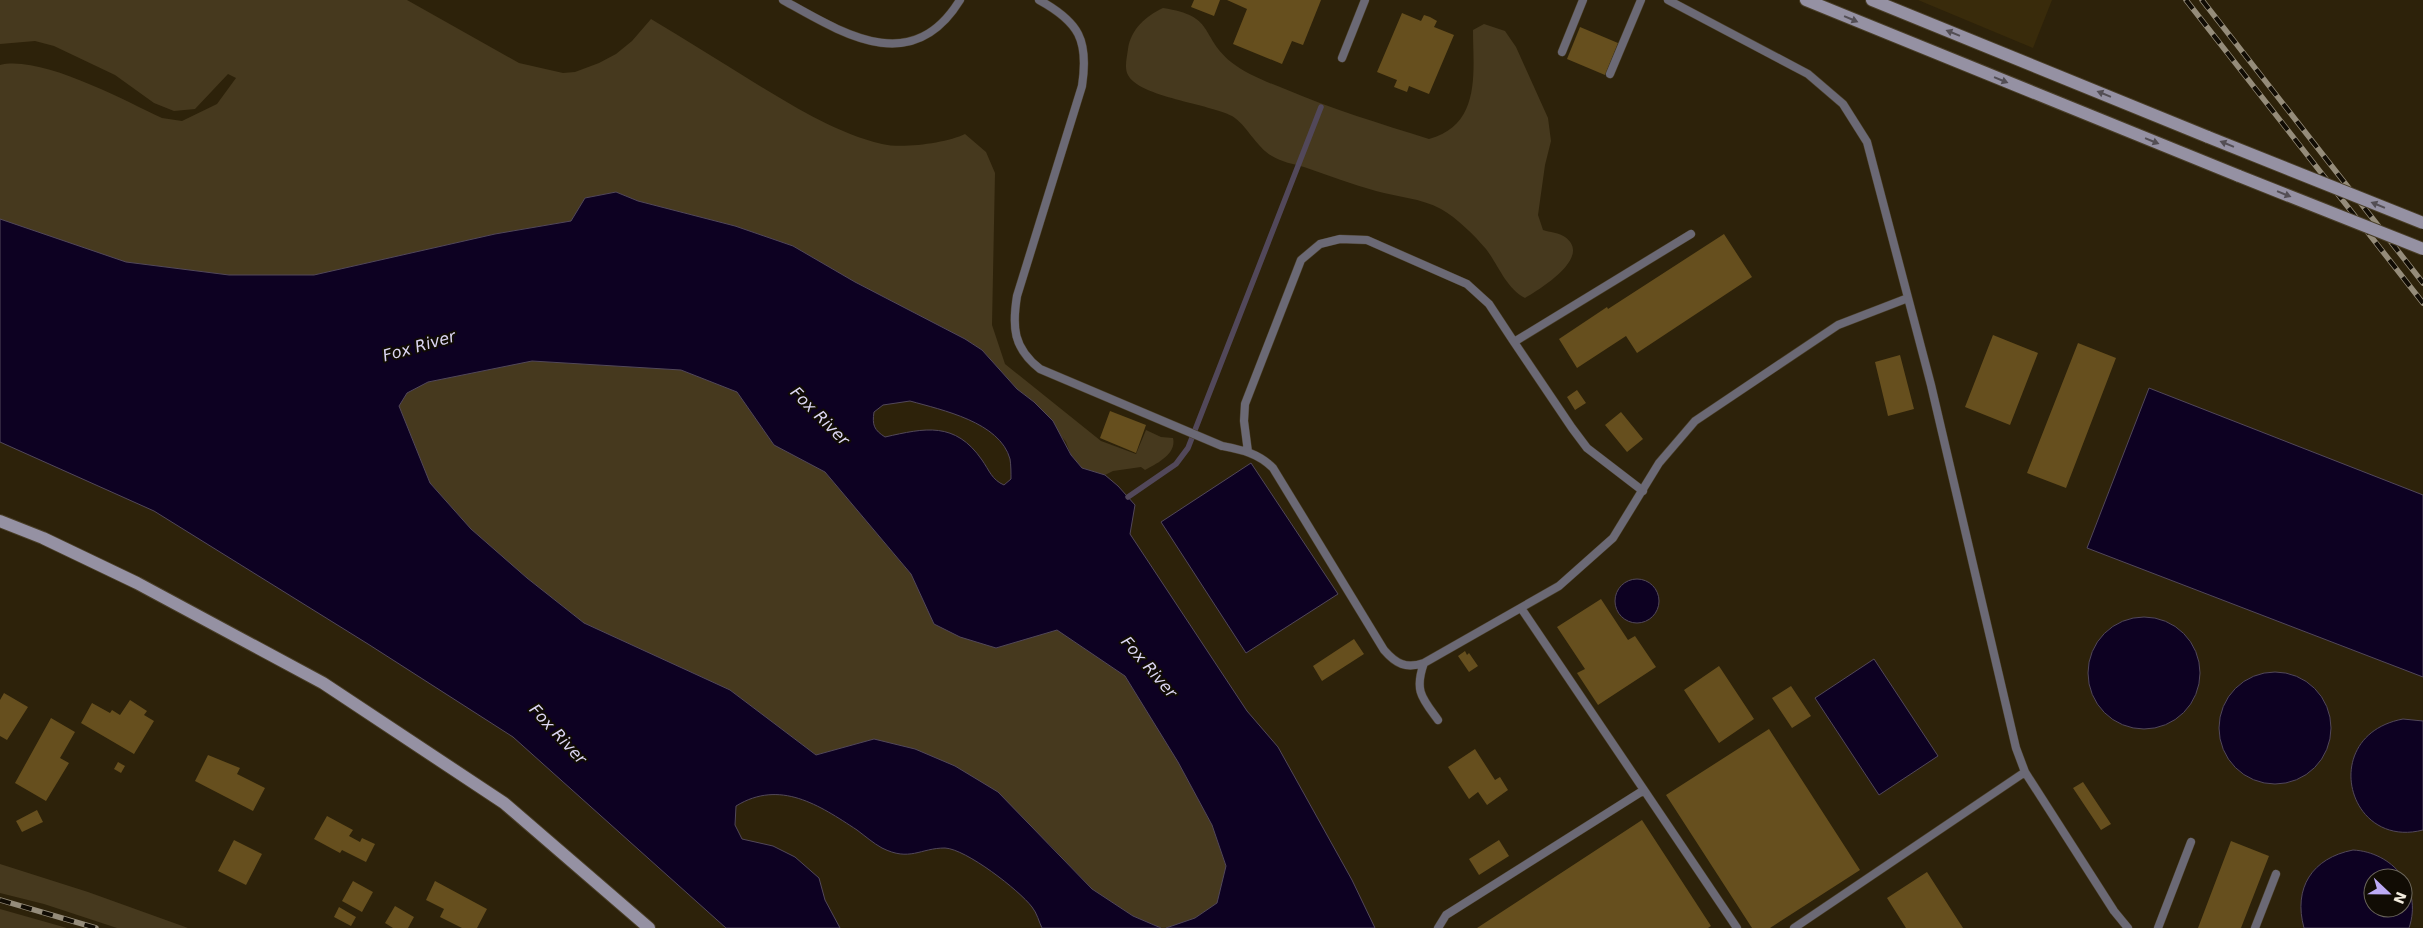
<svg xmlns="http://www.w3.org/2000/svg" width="2423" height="928" viewBox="0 0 2423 928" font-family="'DejaVu Sans',sans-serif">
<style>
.built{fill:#392b0b}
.green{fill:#46391e}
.water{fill:#0d0122;stroke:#52485a;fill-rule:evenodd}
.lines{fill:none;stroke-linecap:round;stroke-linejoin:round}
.stream{stroke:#52485a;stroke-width:5.5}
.building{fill:#664f1e}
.lane-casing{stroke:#493e28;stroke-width:9}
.secondary-casing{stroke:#493e28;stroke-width:14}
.lane{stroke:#6b6975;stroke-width:8}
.secondary{stroke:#9591a3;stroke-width:12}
.rail-casing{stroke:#958c7a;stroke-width:5.5}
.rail{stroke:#110c04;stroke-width:4;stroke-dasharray:11;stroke-linecap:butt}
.secondary-bridge-casing{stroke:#493e28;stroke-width:14;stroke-linecap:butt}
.secondary-bridge{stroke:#9591a3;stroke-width:12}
.oneway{fill:#534e54}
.labels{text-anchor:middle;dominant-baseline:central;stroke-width:4;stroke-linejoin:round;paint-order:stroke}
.water-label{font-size:16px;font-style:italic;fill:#dcd6f3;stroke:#110c04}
</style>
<rect width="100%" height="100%" fill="#2d220a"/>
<path class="built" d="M1918,0H2052L2033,48Z"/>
<path class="green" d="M0,0H407L519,63L563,73L575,72L599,63L616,54L632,41L651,19C686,40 720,61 755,83C795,107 836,133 882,144C902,149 947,143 965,134L986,152L995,173L992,325L1005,364L1101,441L1136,454L1146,430L1161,437L1173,438C1177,454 1156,464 1145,470L1141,467L1113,471L1105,475L1082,468L1071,455L1066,442L1034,402L1017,389L982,350L965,339L855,282L793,246L735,226L638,201L616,192L585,198L571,221L495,234L314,275H229L125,262L5,221L0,219V65C41,55 123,100 162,118L182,121L217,104L236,78L228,74L195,109L174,111L154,103L115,75L54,46L35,41L0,44Z
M1163,8C1216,16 1199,35 1231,62C1246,74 1267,82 1285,89C1332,109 1381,124 1429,139C1482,125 1473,71 1473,30L1484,24L1505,31L1516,47L1548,118L1551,141L1545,165L1538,215L1543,230C1549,232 1560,233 1565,237C1593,257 1540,289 1525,298C1506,288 1499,266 1486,249C1474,235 1457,218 1441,209C1421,198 1397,197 1376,191C1351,184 1328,175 1304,167C1294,164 1281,162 1272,156C1256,147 1246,124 1232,116C1210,104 1139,97 1128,75C1124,68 1127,57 1128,49C1131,29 1146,16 1163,8Z
M532,361L681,370L737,392L774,445L825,472L911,574L934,624L996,648L1057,630L1125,676L1178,762L1212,825L1226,867L1217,903L1195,918L1166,928H1161L1133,916L1092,889L1049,844L874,739L816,755L730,690L584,623L527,578L471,529L430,483L399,406L407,393L428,382Z
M0,864L88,892L188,928H117L44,904L0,893Z
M0,909L67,928H0Z"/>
<path class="water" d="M616,192L638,201L735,226L793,246L855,282L965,339L982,350L1017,389L1034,402L1053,421L1071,455L1082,468L1105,475L1118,486L1135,505L1130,534L1247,711L1278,747L1352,880L1375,928H1166L1195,918L1217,903L1226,866L1212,825L1178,762L1125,676L1057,630L996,648L960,637L934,624L911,574L825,472L774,445L737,392L681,370L532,361L428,382L407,393L399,406L430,483L471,529L527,578L584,623L730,690L816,755L874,739L915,749L955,766L998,792L1092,889L1133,916L1161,928H1042C1039,922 1037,913 1032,907C1019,890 966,849 945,848C920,848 910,862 882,848C873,843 865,836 857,830C819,805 780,779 736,806L735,825L742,839L773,846L795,857L819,878L825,900L840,928H726L513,737L368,644L154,511L0,442V219L126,262L229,275H314L495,234L571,221L585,198ZM910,401C942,410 1000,422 1010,459C1011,465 1011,473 1011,479L1004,485C992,480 989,470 982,460C955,421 925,428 885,437C874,430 872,425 874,412L883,405Z
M2149,388L2423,495V677L2087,548Z
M1251,463L1338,594L1246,653L1161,522Z
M1615 601a22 22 0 1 1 44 0a22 22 0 1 1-44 0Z
M2088 673a56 56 0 1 1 112 0a56 56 0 1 1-112 0Z
M1874,659L1938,756L1879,795L1815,698Z
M2219 728a56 56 0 1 1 112 0a56 56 0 1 1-112 0Z
M2403,719L2423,721V830C2346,850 2318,735 2403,719Z
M2353,850C2392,852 2423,887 2409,928H2304C2293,888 2312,858 2353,850ZM2373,878H2403V908H2373Z"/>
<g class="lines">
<path class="stream" d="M1128,497L1176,464L1188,448L1321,107"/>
</g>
<path class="building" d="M1194,0H1220L1214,16L1191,7Z
M1227,0H1321L1303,45L1292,41L1282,64L1233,44L1247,9Z
M1402,13L1421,21L1424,15L1430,17L1437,21L1434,27L1454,35L1429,94L1409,86L1407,92L1394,87L1397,80L1377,72Z
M1580,27L1618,43L1605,75L1567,59Z
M1724,234L1752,277L1637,353L1626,336L1577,368L1559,339L1607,307L1608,309Z
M1993,335L2038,353L2010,425L1965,407Z
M2078,343L2116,358L2066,488L2027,473Z
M1900,355L1914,409L1888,416L1875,362Z
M1577,390L1586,403L1575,410L1567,397Z
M1110,411L1146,425L1136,453L1100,438Z
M1621,412L1643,439L1627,452L1605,425Z
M1601,599L1628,640L1635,636L1656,667L1598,705L1577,673L1585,669L1557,627Z
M1354,639L1364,654L1322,681L1313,666Z
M1465,651L1467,655L1469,653L1478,666L1469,672L1458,656Z
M1719,666L1754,719L1719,743L1684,690Z
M1791,686L1811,716L1792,728L1772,698Z
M4,693L28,707L7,740L0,736V700Z
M130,700L147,711L144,715L154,721L134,754L81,723L92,703L110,713L112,710L120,715Z
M51,718L75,732L60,758L69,763L46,801L15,783Z
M1769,729L1860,870L1770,928H1752L1666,795Z
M1475,749L1495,780L1500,777L1508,790L1487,805L1478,792L1469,799L1448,767Z
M208,755L240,768L237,774L265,788L253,811L195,781Z
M118,762L125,766L121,773L114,769Z
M2083,782L2111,824L2101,830L2073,788Z
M37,810L43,822L22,832L16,821Z
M327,816L353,830L349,836L360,842L362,838L375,844L366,862L342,850L340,853L314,839Z
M1642,820L1711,926L1708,928H1477Z
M234,840L262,854L246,885L218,871Z
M1499,840L1509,856L1479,875L1469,859Z
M2231,841L2269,856L2241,928H2198Z
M1927,872L1963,928H1906L1887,898Z
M353,881L373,892L362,912L342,901Z
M435,881L487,909L477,928H462L440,917L444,909L426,900Z
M395,906L414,917L408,928H393L385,923Z
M339,907L356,917L351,926L334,917Z"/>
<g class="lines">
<defs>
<path id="lane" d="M783,0C844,34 912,78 960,0
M1039,0C1079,22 1089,40 1082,86L1017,296C1012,327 1013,348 1040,369L1222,446C1242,450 1258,453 1273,468L1384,650C1396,664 1406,669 1424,663L1559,586L1613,538L1659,463L1695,421L1838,325L1908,298
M1668,0L1808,74L1843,104L1867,142L1931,385L2016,748L2025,772L2114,911L2128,928
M1562,52L1583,0
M1342,58L1365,0
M1610,74L1641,0
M1248,452L1244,421L1245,404L1301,260L1320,244L1340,239L1367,240L1467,284L1489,304L1514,342
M1643,491L1587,448L1572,428L1514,342L1691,234
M1424,663C1414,691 1422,698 1438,720
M1644,790L1737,928
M1438,928L1446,915L1644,790L1521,608
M1794,928L2025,772
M2158,928L2191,842
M2255,928L2276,874"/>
<path id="secondary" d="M1806,0L2239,176
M1872,0L2208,137
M0,521L43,538L137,583L323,683L504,803L649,928"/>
</defs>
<use href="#lane" class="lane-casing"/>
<use href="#secondary" class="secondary-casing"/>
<use href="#lane" class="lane"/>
<use href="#secondary" class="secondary"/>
<defs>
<path id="rail" d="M2186,0L2423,303
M2202,0L2423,283
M0,900L96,928"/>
</defs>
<use href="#rail" class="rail-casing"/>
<use href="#rail" class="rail"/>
<defs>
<path id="secondary-bridge" d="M2208,137L2423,223
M2239,176L2423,249"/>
</defs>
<use href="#secondary-bridge" class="secondary-bridge-casing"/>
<use href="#secondary-bridge" class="secondary-bridge"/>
</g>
<defs><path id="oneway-solid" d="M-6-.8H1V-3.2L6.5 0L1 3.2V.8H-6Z" transform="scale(1.25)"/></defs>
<g class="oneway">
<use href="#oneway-solid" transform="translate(1851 19) rotate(23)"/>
<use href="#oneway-solid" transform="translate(1953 33) rotate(-158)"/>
<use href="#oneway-solid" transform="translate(2001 80) rotate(22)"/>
<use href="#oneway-solid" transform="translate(2104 94) rotate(-158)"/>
<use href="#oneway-solid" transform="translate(2152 141) rotate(22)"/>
<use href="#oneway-solid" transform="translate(2227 144) rotate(-158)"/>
<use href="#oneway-solid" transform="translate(2284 194) rotate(22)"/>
<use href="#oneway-solid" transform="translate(2378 205) rotate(-158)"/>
</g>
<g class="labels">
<g class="water-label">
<text transform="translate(419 346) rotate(-16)">Fox River</text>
<text transform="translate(820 416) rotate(45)">Fox River</text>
<text transform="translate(1149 667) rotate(49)">Fox River</text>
<text transform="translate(558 734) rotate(47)">Fox River</text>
</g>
</g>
<g transform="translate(2388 893) rotate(112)"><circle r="24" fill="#110c04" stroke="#6b665b"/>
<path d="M0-4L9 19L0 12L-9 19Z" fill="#bcaaf5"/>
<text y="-8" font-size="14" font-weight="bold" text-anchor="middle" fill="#f3ecde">N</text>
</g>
</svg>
